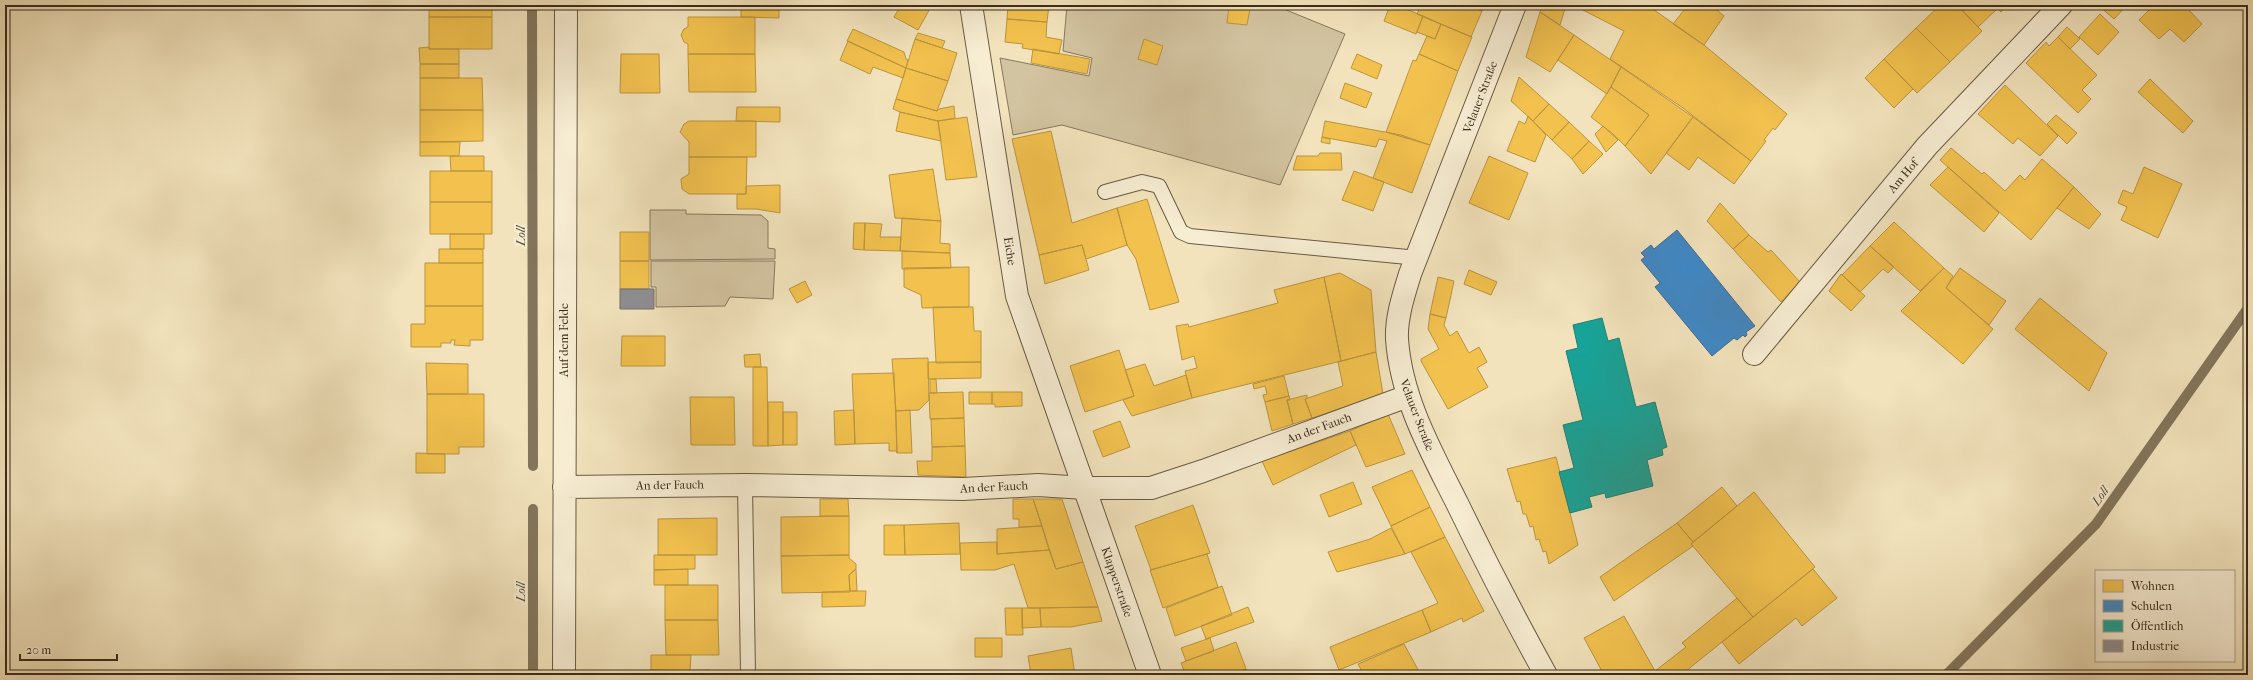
<svg xmlns="http://www.w3.org/2000/svg" width="2253" height="680" viewBox="0 0 2253 680" font-family="'IM FELL French Canon',serif">
<style>
.green{fill:#d3c4a1;stroke:#86785e}
.homes{fill:#f2c14e;stroke:#bb943f}
.schools{fill:#3f88c5;stroke:#3e6c92}
.public{fill:#17a398;stroke:#227f72}
.industry{fill:#8d8d92;stroke:#74706e}
.lines{fill:none;stroke-linecap:round;stroke-linejoin:round}
.stream{stroke:#83755b;stroke-width:10}
.lane-casing{stroke:#685a43;stroke-width:16}
.street-casing{stroke:#685a43;stroke-width:24}
.lane{stroke:#f7edd3;stroke-width:14}
.street{stroke:#f7edd3;stroke-width:22}
.labels{text-anchor:middle;dominant-baseline:central;stroke-width:4;stroke-linejoin:round;paint-order:stroke}
.street-label{font-size:12px;fill:#3a2c1b;stroke:#f7edd3}
.water-label{font-size:13px;font-style:italic;fill:#5e503b;stroke:#f7edd3}
</style>
<rect width="100%" height="100%" fill="#f2e3bc"/>
<filter id="stains"><feTurbulence type="fractalNoise" baseFrequency=".005" numOctaves="4"/><feColorMatrix values="0 0 0 0 .2 0 0 0 0 .09 0 0 0 0 .02 0 0 0 .5 -.17"/></filter>
<radialGradient id="worn" r=".72"><stop offset=".6" stop-color="#630" stop-opacity="0"/><stop offset="1" stop-color="#630" stop-opacity=".3"/></radialGradient>
<path class="green" d="M1067,5H1274L1345,34L1280,185L1062,125L1013,135L1000,58L1089,76L1092,58L1063,51Z
M650,210H686V214L761,215L768,221V248L775,249V259L650,260Z
M651,261H775L773,299L730,297L725,306L656,307V287H651Z"/>
<path class="homes" d="M429,5H492V17H429Z
M741,5H779V18L741,17Z
M901,5H932L918,30L894,17Z
M1008,5H1049L1047,22L1007,19Z
M1229,5L1250,8L1247,25L1227,23Z
M1390,5L1401,7L1423,16L1416,34L1384,21Z
M1421,5H1469L1482,11L1471,37L1417,14Z
M1469,5H1484L1482,11Z
M1542,5H1566L1560,25L1540,12Z
M1581,5H1647L1704,45L1787,114L1775,130L1773,128L1764,140L1766,141L1751,161L1683,108L1610,59L1624,31L1579,8Z
M1688,5H1711L1724,16L1704,45L1673,24Z
M1940,5H1957L1982,31L1950,62L1916,28Z
M1957,5H1995L1998,8L1978,27Z
M1995,5H2008L2001,12Z
M2098,5H2127L2114,19Z
M2154,5H2160L2163,8L2165,5H2192L2188,9L2202,24L2184,42L2170,29L2159,39L2139,20Z
M1540,12L1574,35L1550,72L1526,57Z
M2100,14L2119,32L2098,55L2079,37Z
M1423,16L1441,24L1435,39L1417,32Z
M429,17H492V49H429Z
M688,17H755V54H688V44L684,42L681,35L684,29L688,27Z
M1007,19L1047,22L1046,37L1062,40L1059,54L1022,48L1023,44L1005,42Z
M1441,24L1472,37L1458,71L1419,54L1427,36L1435,39Z
M2067,27L2080,39L2070,49L2058,37Z
M1916,28L1950,62L1917,93L1884,59Z
M853,29L904,52L906,59L908,60L906,68L847,41Z
M918,33L945,41L942,48L915,39Z
M1574,35L1621,67L1607,94L1558,60Z
M2058,37L2097,75L2082,90L2091,99L2078,113L2026,63L2046,42L2049,46Z
M915,39L957,53L948,81L906,68Z
M1144,39L1163,46L1157,65L1138,59Z
M848,41L906,68L903,78L873,67L870,74L840,60Z
M429,47V49H459V64H420L419,48Z
M1033,49L1090,59L1087,74L1031,63Z
M621,54H659L660,93H620Z
M688,54H755L756,92H689Z
M1357,54L1382,65L1377,79L1351,68Z
M1419,54L1458,71L1430,145L1386,132L1413,60L1416,61Z
M1884,59L1913,89L1894,108L1865,78Z
M420,64H459V78H420Z
M1621,67L1693,117L1651,174L1625,146L1649,115L1611,87Z
M906,68L948,81L937,111L896,99Z
M1519,77L1549,104L1533,121L1511,101Z
M420,78H482L483,110H420Z
M2150,79L2193,121L2183,133L2138,92Z
M1345,83L1372,93L1366,108L1340,98Z
M2005,85L2058,136L2040,156L2018,138L2013,144L1978,114Z
M1611,87L1649,115L1625,146L1613,134L1591,117Z
M896,99L937,111L939,109L954,106L955,118L938,121L900,112L893,109Z
M1549,104L1569,122L1552,140L1533,121Z
M737,107H780V122L736,121Z
M420,110H483V141L420,142Z
M900,112L938,121L941,141L896,131Z
M2056,115L2077,133L2067,144L2047,124Z
M1528,116L1546,135L1535,162L1507,151L1519,121L1525,124Z
M967,117L977,177L946,180L938,121Z
M1693,117L1751,161L1734,184L1698,157L1689,170L1666,153Z
M689,121H756V157H689V142L680,132L684,124Z
M1325,121L1401,135L1430,145L1412,193L1373,178L1387,141L1379,139L1376,147L1322,137Z
M1569,122L1589,141L1572,159L1552,140Z
M1603,126L1618,140L1606,152L1595,134Z
M1051,131L1072,223L1117,208L1127,245L1086,259L1082,245L1039,255L1012,139Z
M1322,137L1330,139V144L1321,142Z
M1589,141L1603,154L1583,174L1572,159Z
M420,142H460L459,156H420Z
M1951,148L1982,174L1984,172L2005,191L2020,175L2025,180L2042,159L2074,187L2031,240L1940,160Z
M1320,153H1341L1342,170H1293L1297,156H1318Z
M450,156H484V171H451Z
M1489,156L1528,173L1509,220L1469,203Z
M689,157H747L746,194H689L682,189L681,179L689,174Z
M1948,167L1999,213L1984,232L1930,185Z
M2144,167L2182,184L2158,238L2121,220L2127,207L2118,203L2123,190L2133,194Z
M933,169L941,221L895,218L889,175Z
M430,171H492V202H430Z
M1354,171L1384,182L1373,211L1342,200Z
M780,185V213L756,209H737V194H746V186Z
M2074,187L2101,214L2089,229L2057,208Z
M1147,199L1179,302L1150,310L1136,259L1127,245L1117,208Z
M430,202H492V234H430Z
M1720,203L1749,235L1733,249L1707,221Z
M902,218L941,221L940,243L950,244V253L900,251Z
M1894,222L1944,268L1920,291L1870,246Z
M854,223H865L864,250L853,249Z
M865,223L882,224L880,237H901L900,251L864,250Z
M620,232H649V261H620Z
M450,234H484V249H450Z
M1749,235L1768,252L1771,250L1800,282L1781,302L1733,249Z
M1082,245L1089,270L1045,284L1039,255Z
M1870,246L1894,267L1888,273L1883,269L1860,292L1842,275Z
M439,249H483V263H439Z
M902,251L950,253L951,268L902,269Z
M620,261H649V289H620Z
M425,263H483V306H425Z
M969,267V307L922,308L921,295L904,287V268Z
M1944,268L1953,276L1946,288L1993,329L1963,364L1901,311Z
M1960,268L2006,301L1989,325L1946,288Z
M1469,270L1497,282L1491,295L1464,284Z
M1340,273L1371,290L1376,352L1341,361L1324,277Z
M1841,274L1865,296L1851,311L1829,291Z
M1324,277L1341,361L1192,398L1185,371L1197,368L1194,356L1182,360L1176,326L1188,324L1189,327L1278,303L1274,290Z
M1438,277L1454,281L1446,318L1430,314Z
M805,281L812,295L797,303L789,289Z
M2040,298L2107,353L2089,391L2015,329Z
M425,306H483V340H470V346L454,345L455,340H451V343H441V347H411V324H425Z
M933,307H973L974,331H981V362L936,363Z
M1430,314L1446,318L1444,325L1450,336L1457,331L1469,353L1479,347L1487,362L1477,368L1488,387L1448,409L1421,361V359L1439,349L1428,329Z
M622,336H665V366H621Z
M1119,350L1134,396L1085,412L1070,366Z
M1376,352L1383,394L1312,418L1305,399L1343,386L1338,362Z
M760,354L761,367H745L744,355Z
M928,358L929,400L919,410L896,411L892,359Z
M928,362H981V378L928,379Z
M426,363L468,364V394H427Z
M1145,364L1154,386L1186,375L1192,398L1132,416L1123,400L1134,396L1125,370Z
M753,367H767L768,446H753Z
M894,373L897,453V451H889V443L855,444L852,374Z
M1284,376L1289,396L1265,402L1263,395L1267,394L1265,386L1254,389L1253,384Z
M930,379H936L937,393H930Z
M963,392L964,418L930,419L929,393Z
M969,392H992V404H969Z
M992,392H1022V406L995,407V404H992Z
M427,394H484V447H459V454H427Z
M1307,395V398L1305,399L1312,418L1293,424L1287,400Z
M1289,396L1290,400H1287L1293,424L1272,431L1265,402Z
M690,397H734L735,445H691Z
M768,402H783V445L768,446Z
M854,410L855,444L835,445L834,411Z
M910,410L912,453H897L896,411Z
M783,412H797V445H783Z
M1388,414L1405,454L1366,467L1350,431Z
M964,418L965,446L932,447L931,419Z
M1120,421L1130,447L1103,457L1093,431Z
M1350,431L1356,445L1273,485L1262,461Z
M965,446L966,477L918,475L917,461H932V447Z
M416,453L445,454V473H416Z
M1556,457L1578,545L1549,564L1546,551L1543,552L1539,539L1536,540L1533,526L1530,527L1526,514H1523L1520,501L1517,502L1507,469Z
M1412,470L1430,507L1391,526L1372,487Z
M1353,482L1362,504L1329,517L1320,495Z
M1722,487L1737,506L1693,542L1677,523Z
M1754,492L1815,567L1753,617L1691,544Z
M820,499H848L849,516H820Z
M1013,499H1033L1042,526L1019,527V519H1013Z
M1033,499H1062L1083,562L1056,569Z
M1193,505L1210,553L1151,570L1135,526Z
M1430,507L1445,537L1405,554L1391,526Z
M849,516V555L781,556V517Z
M717,518V555H658V519Z
M959,523L960,554L905,555L904,525Z
M1677,523L1693,542L1691,544L1693,546L1614,601L1600,577Z
M884,525H904L905,555H884Z
M1042,526L1049,550L997,554V529Z
M1391,528L1405,554L1337,572L1328,552L1370,539Z
M1445,537L1484,611L1463,622L1462,618L1431,632L1422,610L1438,603L1411,552Z
M997,542V554L1049,550L1056,569L1083,562L1098,607L1028,608L1014,564L995,570H961L960,543Z
M1207,554L1218,587L1163,608L1150,570Z
M654,555H695V569L654,570Z
M849,555V558L856,564V569L849,575L850,592L782,593L781,556Z
M688,569V585H654V570Z
M856,569L857,591H850L849,575Z
M1813,569L1837,598L1802,626L1796,618L1739,664L1722,642Z
M665,585H718V620H665Z
M1222,586L1232,615L1175,636L1166,608Z
M850,591H866L865,606L822,607V592Z
M1737,598L1753,617L1681,675H1657L1655,671L1686,647L1682,643Z
M1098,607L1102,621L1071,627H1041L1040,608Z
M1248,607L1254,622L1206,639L1201,626Z
M1005,608H1022L1023,635H1006Z
M1022,608H1040L1041,627L1022,628Z
M1422,610L1431,632L1339,670L1330,647Z
M1624,616L1655,671L1657,675H1604L1584,638Z
M665,620H718L719,655H666Z
M975,638H1002V657H975Z
M1210,638L1214,651L1186,661L1181,648Z
M1236,642L1246,669L1231,675H1186L1181,663Z
M1404,644L1421,675H1364L1358,664Z
M1071,648L1075,675H1031L1028,656Z
M651,655H691L690,671L651,670Z
M1246,669L1248,675H1231Z
M710,670V675H667V671Z"/>
<path class="schools" d="M1677,230L1755,326L1746,332L1747,335L1745,337L1743,335L1737,340L1734,338L1712,356L1655,287L1660,283L1641,260L1645,257L1641,253L1651,245L1654,249Z"/>
<path class="public" d="M1602,318L1608,341L1619,338L1636,407L1655,402L1667,447L1662,449L1663,455L1647,460L1653,486L1606,498L1605,493L1589,497L1592,507L1570,513L1559,472L1574,468L1563,425L1583,420L1566,351L1578,348L1573,325Z"/>
<path class="industry" d="M620,289H654V309H620Z"/>
<g class="lines">
<path class="stream" d="M532,5L533,466
M533,509V675
M1946,675L2096,524L2248,308"/>
<defs>
<path id="lane" d="M1105,192L1142,182L1159,186L1181,232L1190,236L1418,258
M745,485L748,675"/>
<path id="street" d="M971,5L1017,296L1150,675
M1515,5L1410,274C1404,294 1396,317 1397,339C1401,399 1432,453 1458,505C1486,563 1515,619 1546,675
M1754,354L1927,146L2061,5
M564,487L745,485L963,489L1038,485L1085,488H1151L1203,471L1408,396
M564,675L566,5"/>
</defs>
<use href="#lane" class="lane-casing"/>
<use href="#street" class="street-casing"/>
<use href="#lane" class="lane"/>
<use href="#street" class="street"/>
</g>
<g class="labels">
<g class="street-label">
<text transform="translate(1480 97) rotate(-69)">Velauer Straße</text>
<text transform="translate(1903 176) rotate(-50)">Am Hof</text>
<text transform="translate(1010 251) rotate(81)">Eiche</text>
<text transform="translate(564 340) rotate(-90)">Auf dem Felde</text>
<text transform="translate(1417 415) rotate(69)">Velauer Straße</text>
<text transform="translate(1319 428) rotate(-20)">An der Fauch</text>
<text transform="translate(670 485) rotate(-1)">An der Fauch</text>
<text transform="translate(994 487) rotate(-3)">An der Fauch</text>
<text transform="translate(1117 582) rotate(71)">Klapperstraße</text>
</g>
<g class="water-label">
<text transform="translate(520 236) rotate(-90)">Loll</text>
<text transform="translate(2100 496) rotate(-55)">Loll</text>
<text transform="translate(520 592) rotate(-90)">Loll</text>
</g>
</g>
<rect width="2253" height="680" fill="none" stroke="#f2e3bc" stroke-width="20"/>
<rect x="6" y="6" width="2241" height="668" fill="none" stroke="#3a2c1b" stroke-width="2"/>
<rect x="10" y="10" width="2233" height="660" fill="none" stroke="#3a2c1b"/>
<rect x="2095" y="570" width="140" height="92" fill="#f7edd3" stroke="#aba089"/>
<rect x="2103" y="580" width="20" height="12" fill="#f2c14e" stroke="#aba089"/>
<text x="2131" y="590" font-size="12" fill="#3a2c1b">Wohnen</text>
<rect x="2103" y="600" width="20" height="12" fill="#3f88c5" stroke="#aba089"/>
<text x="2131" y="610" font-size="12" fill="#3a2c1b">Schulen</text>
<rect x="2103" y="620" width="20" height="12" fill="#17a398" stroke="#aba089"/>
<text x="2131" y="630" font-size="12" fill="#3a2c1b">Öffentlich</text>
<rect x="2103" y="640" width="20" height="12" fill="#8d8d92" stroke="#aba089"/>
<text x="2131" y="650" font-size="12" fill="#3a2c1b">Industrie</text>
<path d="M20 654v6h97v-6" fill="none" stroke="#3a2c1b" stroke-width="2"/>
<text x="26" y="654" font-size="12" fill="#3a2c1b" stroke="#f7edd3" stroke-width="3" paint-order="stroke">20 m</text>
<rect width="100%" height="100%" filter="url(#stains)"/>
<rect width="100%" height="100%" fill="url(#worn)"/>
</svg>
